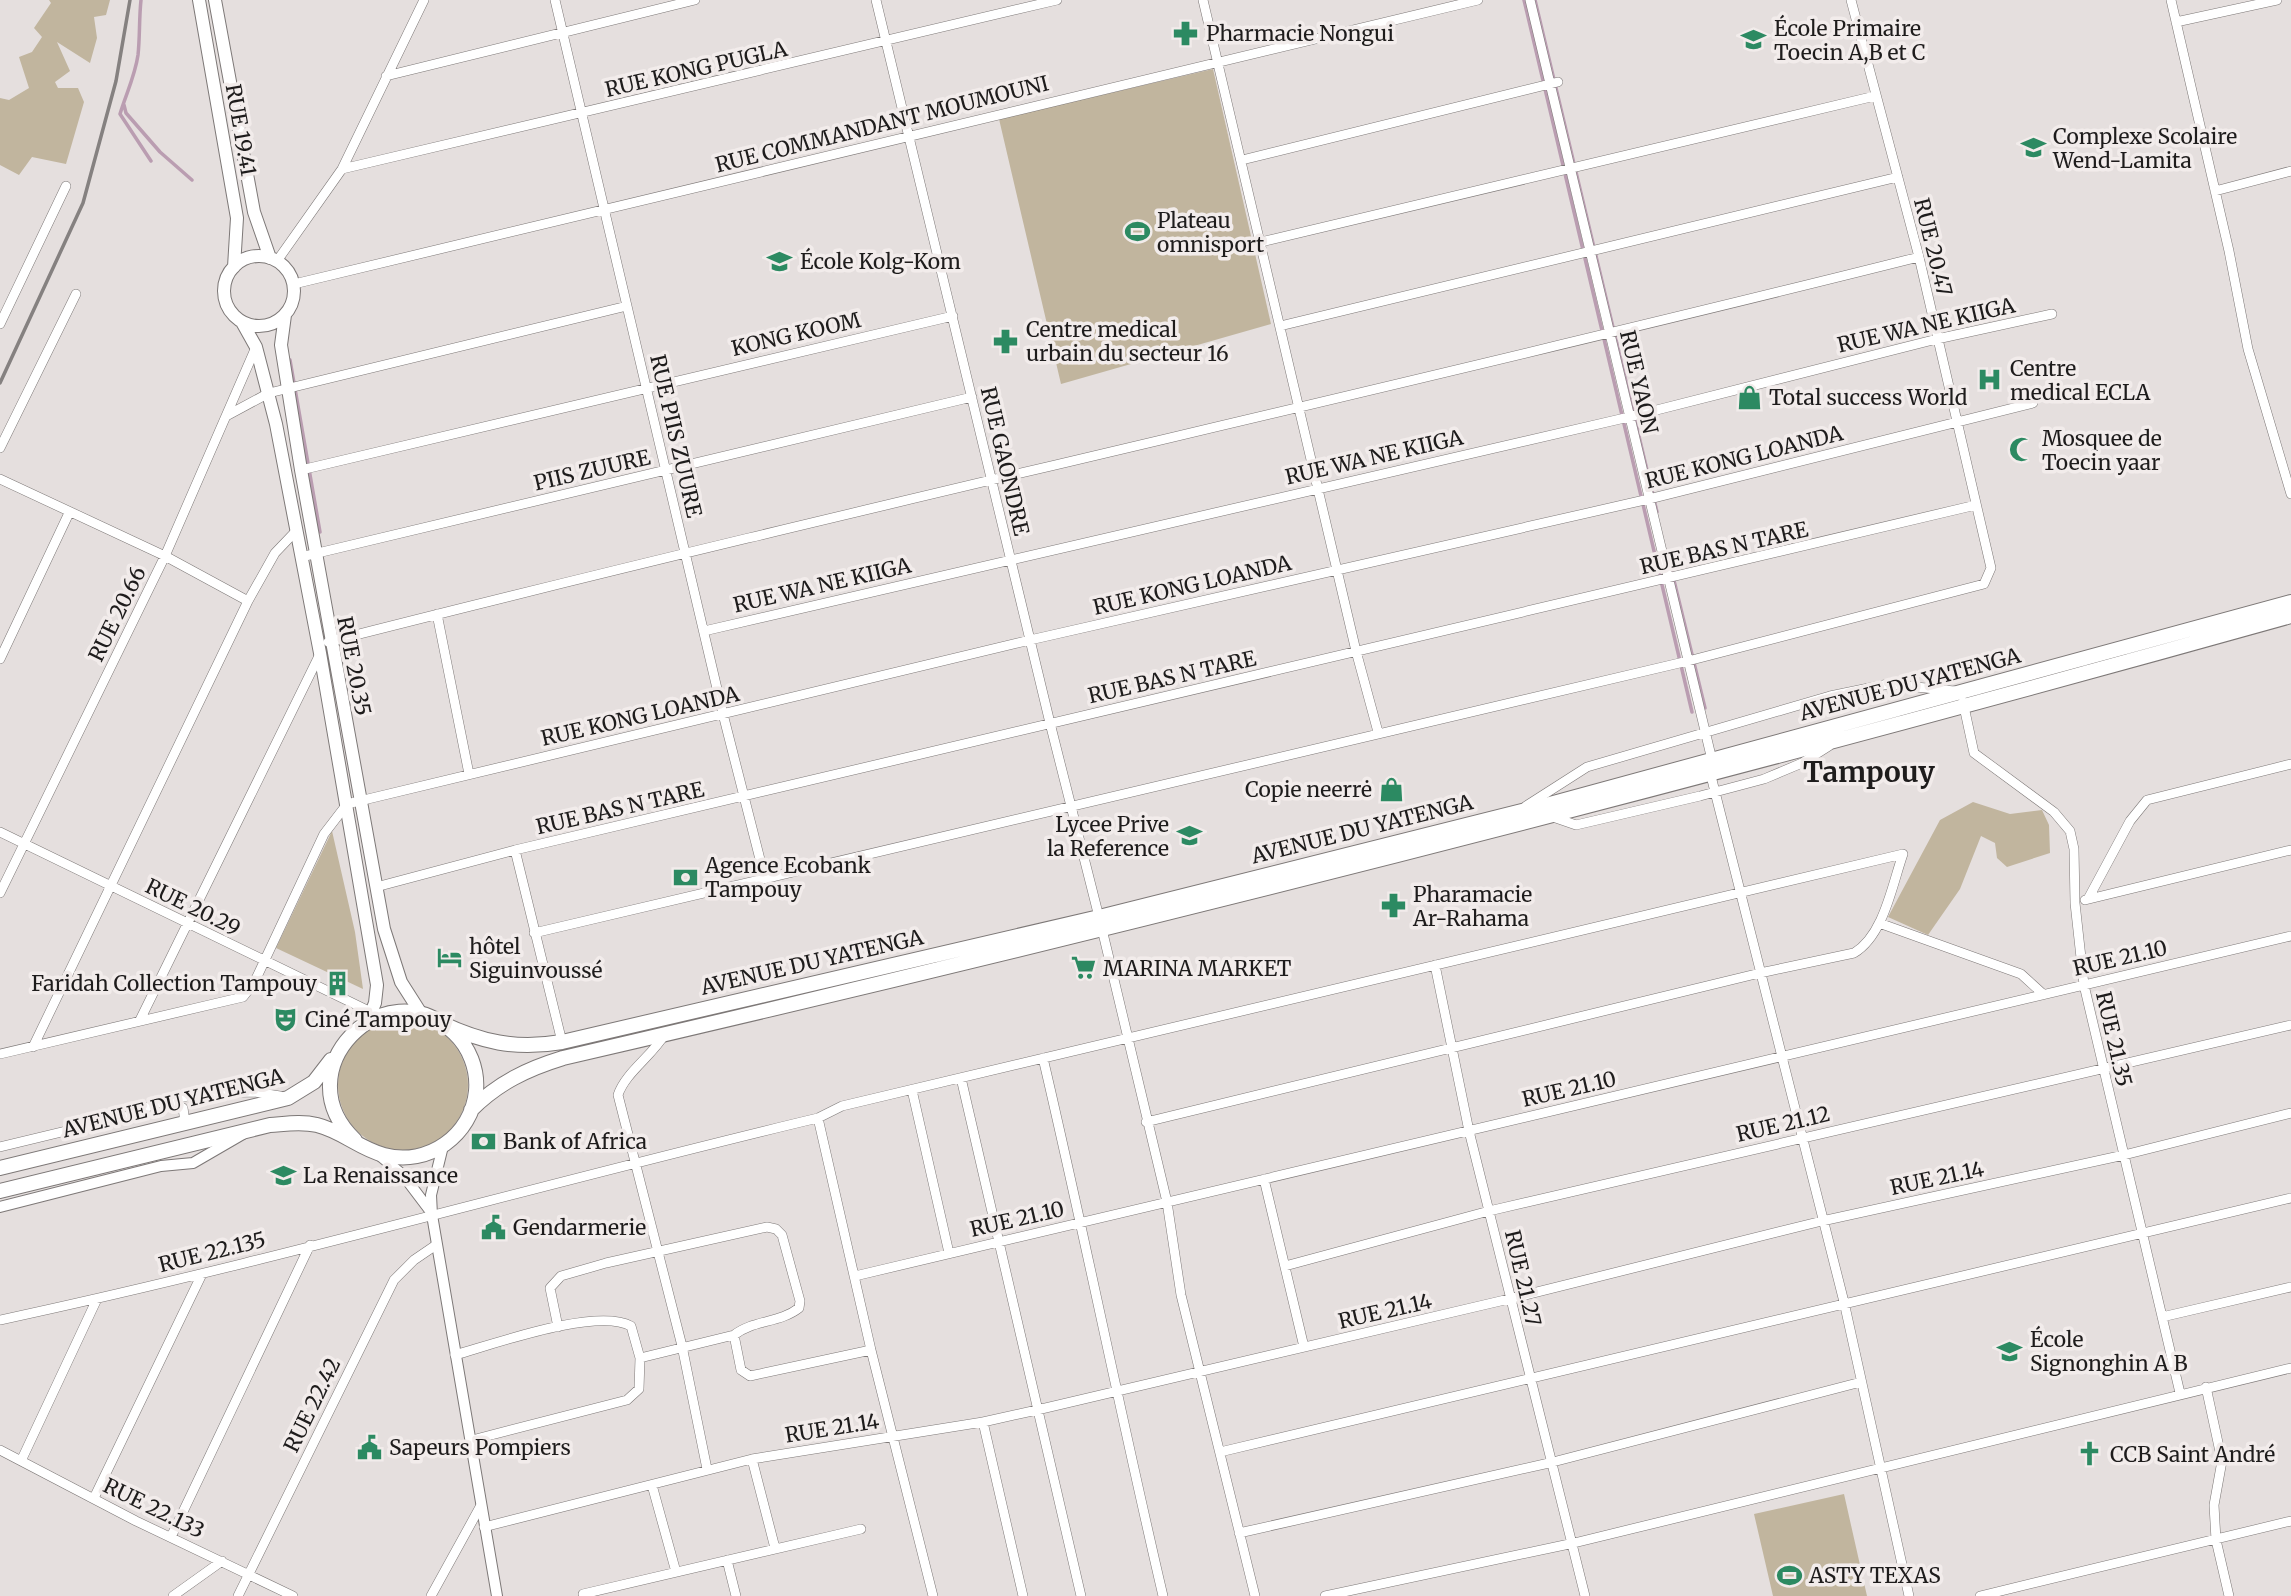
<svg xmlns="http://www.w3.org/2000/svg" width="2291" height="1596" viewBox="0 0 2291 1596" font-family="Merriweather,serif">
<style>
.green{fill:#c1b59e}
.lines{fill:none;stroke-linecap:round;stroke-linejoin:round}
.stream{stroke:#ba9db1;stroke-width:3.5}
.minor-casing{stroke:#7d7877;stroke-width:10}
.tertiary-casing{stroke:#7d7877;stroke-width:12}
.secondary-casing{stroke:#7d7877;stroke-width:14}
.primary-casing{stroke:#7d7877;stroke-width:16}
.minor{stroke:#fff;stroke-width:9}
.tertiary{stroke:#fff;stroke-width:10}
.secondary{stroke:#fff;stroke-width:12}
.primary{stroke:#fff;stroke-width:14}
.rail{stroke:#858180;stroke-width:3.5}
.labels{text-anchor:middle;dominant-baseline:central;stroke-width:7;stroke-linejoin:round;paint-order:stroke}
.poi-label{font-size:21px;fill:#1e1c1c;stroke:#f2eceb;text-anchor:start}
.street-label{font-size:21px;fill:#1e1c1c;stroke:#f2eceb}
.district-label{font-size:28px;font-weight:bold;fill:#1e1c1c;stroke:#f2eceb}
</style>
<rect width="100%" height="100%" fill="#e5dfde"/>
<path class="green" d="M49,0H110L106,15L94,17L97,38L90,63L57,42L70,71L55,82L58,88H78L84,102L66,164L32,157L19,175L0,165V98L9,100L29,88L19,57L32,52L42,37L34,28L51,3Z
M1213,69L1271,324L1061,384L999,119Z
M1973,802L2010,814L2042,810L2049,825L2050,853L2007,867L1997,858L1995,843L1981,836L1960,889L1928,935L1888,917L1940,820Z
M332,831L355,932L363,989L276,948Z
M338 1085a65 65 0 1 1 130 0a65 65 0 1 1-130 0Z
M1844,1494L1867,1596H1773L1754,1514Z"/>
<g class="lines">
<path class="stream" d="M141,0C139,18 140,37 138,55C135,76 126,94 120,114L151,161
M1524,0L1692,712
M1535,0L1657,512
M124,105L126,113L160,152L192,180
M290,360L320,532
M1670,564L1705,708"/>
<defs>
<path id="minor" d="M555,0L723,714L765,879
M876,0L1050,723L1102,929L1167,1202L1181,1295L1255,1596
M1203,0L1356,651L1378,732
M1530,0L1712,760L1710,772L1844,1302L1909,1596
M2171,0L2229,251L2248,349L2291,494
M2176,22L2277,0
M386,76L695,0
M1242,160L1558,82
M342,169L1057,0
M2215,191L2291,171
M1261,242L1875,96
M277,261L342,169L424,0
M294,284L1478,0
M0,324L66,186
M1280,326L1898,177
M228,415L269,393L627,306
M0,448L76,294
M301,470L953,316
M0,479L165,556L248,601
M301,557L972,397
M437,614L469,774
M704,631L1629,417L1937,339L2052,314
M328,642C857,507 1390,390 1919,257
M0,659L69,513
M1963,702L1974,753L2054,812L2070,831L2074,849L2075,903L2084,985L2180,1393
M1526,806L1587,767L1830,696L1888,684L1954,691
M1550,816L1576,825L1700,796L1764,779L1802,763L1829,746
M0,832L371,1012
M515,850L562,1042
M376,887L515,850L1976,505
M0,893L165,556L256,347
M2088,899L2130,821L2147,800L2291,764
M2085,900L2291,850
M1879,923L2021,974L2043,994
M534,933L1688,661L1984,584L1991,568L1919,257L1851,0
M1435,965L1469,1131L1585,1596
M140,1020L320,654
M665,1034C652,1056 625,1073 618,1095L682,1346L707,1469
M33,1047L248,601L275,553L296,531
M0,1054L243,997L254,983L324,834L347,804L1030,640L1649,499L2033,403
M1043,1058C1085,1237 1121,1417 1163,1596
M961,1078L1081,1596
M912,1090L949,1253
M171,1099L183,1108L185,1122
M818,1118L871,1350L933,1596
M1146,1122L1760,973L1854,953C1884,935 1892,885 1903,854
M0,1147L128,1116L154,1104L200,1093L254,1092L280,1096
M1264,1179L1304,1347
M1285,1266L1489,1211L2291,1025
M855,1276L2291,936
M2162,1317L2291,1287
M0,1320C275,1261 545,1183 818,1118L842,1106L1903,854
M558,1327L550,1288L561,1276L606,1263L767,1227L776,1229L782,1235L800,1301L799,1308C780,1323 753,1320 734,1335L640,1358
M734,1335L741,1370L750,1376L871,1350
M455,1355C494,1344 597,1307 631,1326L640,1358L639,1389L627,1400L472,1440
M2206,1387L2222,1461L2214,1505L2216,1540L2229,1596
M983,1422L1023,1596
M0,1450L136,1521L293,1596
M1220,1452L2291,1198
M752,1459L775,1548
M21,1461L97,1299
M652,1485L676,1572
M94,1498L202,1274
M484,1527L752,1459L983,1422L1037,1410L1509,1299L1822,1221L2124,1155L2291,1113
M1239,1533L1549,1463L1861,1382
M171,1537L310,1245
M727,1560L736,1596
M583,1594L861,1529
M173,1596L222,1561
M238,1596L394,1280L414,1260L436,1245
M431,1596L480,1507
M1325,1596L1574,1543L2291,1368
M1980,1596L2291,1521"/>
<path id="tertiary" d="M443,1146L431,1195L432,1215L497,1596
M379,1155L403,1175L431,1212
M0,1207L161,1166L193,1163L243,1134"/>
<path id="secondary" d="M199,0L237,218L234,267
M215,0L254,212L270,258
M224 291a35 35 0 1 1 70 0a35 35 0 1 1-70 0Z
M285,315L281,345L301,470L384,929L401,982L422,1015
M242,322L256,347L276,424L320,653L377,985L375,1003L367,1022"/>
<path id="primary" d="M439,1022C481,1042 515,1050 562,1042L1099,917L1546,805L2291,602
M471,1110C498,1083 527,1069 563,1058C1142,924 1719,776 2291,616
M0,1168L288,1098L314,1082L331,1060
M0,1191L270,1125C285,1124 301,1121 317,1125C342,1131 360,1149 384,1155C428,1167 472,1135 476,1091C478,1069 469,1047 454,1033C385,966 282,1071 355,1140"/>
</defs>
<use href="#minor" class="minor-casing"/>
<use href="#tertiary" class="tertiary-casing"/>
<use href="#secondary" class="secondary-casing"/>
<use href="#primary" class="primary-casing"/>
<use href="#minor" class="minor"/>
<use href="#tertiary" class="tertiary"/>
<use href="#secondary" class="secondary"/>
<use href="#primary" class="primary"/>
<path class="rail" d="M0,383L83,203L116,81L130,0"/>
</g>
<defs>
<symbol id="pharmacy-bare" viewBox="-9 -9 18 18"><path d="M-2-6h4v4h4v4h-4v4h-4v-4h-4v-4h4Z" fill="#2c8a62" stroke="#f2eceb" stroke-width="2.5" paint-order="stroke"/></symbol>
<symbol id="school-bare" viewBox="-9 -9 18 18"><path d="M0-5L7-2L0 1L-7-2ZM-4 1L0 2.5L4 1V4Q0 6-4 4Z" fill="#2c8a62" stroke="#f2eceb" stroke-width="2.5" paint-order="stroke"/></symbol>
<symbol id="stadium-bare" viewBox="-9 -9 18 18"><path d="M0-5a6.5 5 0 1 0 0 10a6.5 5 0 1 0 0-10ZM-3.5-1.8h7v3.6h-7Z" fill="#2c8a62" stroke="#f2eceb" stroke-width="2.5" paint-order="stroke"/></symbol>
<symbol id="hospital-bare" viewBox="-9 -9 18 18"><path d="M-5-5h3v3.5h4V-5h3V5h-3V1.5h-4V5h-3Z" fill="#2c8a62" stroke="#f2eceb" stroke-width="2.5" paint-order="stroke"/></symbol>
<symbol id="shop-bare" viewBox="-9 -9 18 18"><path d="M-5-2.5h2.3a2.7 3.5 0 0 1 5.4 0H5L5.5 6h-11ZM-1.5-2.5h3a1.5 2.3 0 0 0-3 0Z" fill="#2c8a62" stroke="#f2eceb" stroke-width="2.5" paint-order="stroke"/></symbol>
<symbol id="mosque-bare" viewBox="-9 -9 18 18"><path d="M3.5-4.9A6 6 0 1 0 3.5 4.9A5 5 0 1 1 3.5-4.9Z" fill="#2c8a62" stroke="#f2eceb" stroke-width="2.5" paint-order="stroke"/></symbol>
<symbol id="bank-bare" viewBox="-9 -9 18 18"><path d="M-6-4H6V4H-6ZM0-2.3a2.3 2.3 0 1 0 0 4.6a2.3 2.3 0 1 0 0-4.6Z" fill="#2c8a62" stroke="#f2eceb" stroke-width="2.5" paint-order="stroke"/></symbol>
<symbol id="hotel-bare" viewBox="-9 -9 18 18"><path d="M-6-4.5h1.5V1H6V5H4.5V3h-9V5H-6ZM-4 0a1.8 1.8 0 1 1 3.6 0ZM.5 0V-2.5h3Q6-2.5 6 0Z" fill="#2c8a62" stroke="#f2eceb" stroke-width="2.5" paint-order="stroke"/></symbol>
<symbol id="supermarket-bare" viewBox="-9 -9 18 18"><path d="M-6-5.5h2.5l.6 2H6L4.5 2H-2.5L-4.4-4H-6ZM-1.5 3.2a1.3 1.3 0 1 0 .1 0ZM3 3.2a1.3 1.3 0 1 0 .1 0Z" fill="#2c8a62" stroke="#f2eceb" stroke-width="2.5" paint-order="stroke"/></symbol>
<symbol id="building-bare" viewBox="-9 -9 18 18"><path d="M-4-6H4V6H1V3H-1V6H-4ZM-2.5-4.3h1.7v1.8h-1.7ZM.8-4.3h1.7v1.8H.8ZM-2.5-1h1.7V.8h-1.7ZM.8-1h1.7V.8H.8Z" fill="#2c8a62" stroke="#f2eceb" stroke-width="2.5" paint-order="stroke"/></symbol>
<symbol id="theatre-bare" viewBox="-9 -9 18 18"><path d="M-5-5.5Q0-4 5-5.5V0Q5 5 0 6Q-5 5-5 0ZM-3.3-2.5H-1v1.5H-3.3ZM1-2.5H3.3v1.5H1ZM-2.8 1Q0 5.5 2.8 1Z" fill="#2c8a62" stroke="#f2eceb" stroke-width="2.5" paint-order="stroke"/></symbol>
<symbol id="civic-bare" viewBox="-9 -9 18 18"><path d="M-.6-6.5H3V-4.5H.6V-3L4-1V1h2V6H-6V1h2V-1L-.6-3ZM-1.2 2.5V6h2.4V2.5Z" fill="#2c8a62" stroke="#f2eceb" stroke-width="2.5" paint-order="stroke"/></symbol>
<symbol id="church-bare" viewBox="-9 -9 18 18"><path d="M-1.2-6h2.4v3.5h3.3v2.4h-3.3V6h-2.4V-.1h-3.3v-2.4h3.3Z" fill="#2c8a62" stroke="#f2eceb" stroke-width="2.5" paint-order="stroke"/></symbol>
</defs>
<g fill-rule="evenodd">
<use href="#pharmacy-bare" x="1168" y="16" width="35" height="35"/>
<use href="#school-bare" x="1736" y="22" width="35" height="35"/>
<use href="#school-bare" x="2016" y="130" width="35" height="35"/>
<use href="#stadium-bare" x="1120" y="214" width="35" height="35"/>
<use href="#school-bare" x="762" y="244" width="35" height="35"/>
<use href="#pharmacy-bare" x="988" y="324" width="35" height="35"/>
<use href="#hospital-bare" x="1972" y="362" width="35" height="35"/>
<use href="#shop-bare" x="1732" y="380" width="35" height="35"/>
<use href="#mosque-bare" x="2004" y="432" width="35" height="35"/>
<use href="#shop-bare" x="1374" y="772" width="35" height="35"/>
<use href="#school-bare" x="1172" y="818" width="35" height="35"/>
<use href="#bank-bare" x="668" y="860" width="35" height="35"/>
<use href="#pharmacy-bare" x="1376" y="888" width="35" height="35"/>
<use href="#hotel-bare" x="432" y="940" width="35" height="35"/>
<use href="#supermarket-bare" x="1066" y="950" width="35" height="35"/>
<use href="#building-bare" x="320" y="966" width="35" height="35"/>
<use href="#theatre-bare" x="268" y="1002" width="35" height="35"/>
<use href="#bank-bare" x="466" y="1124" width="35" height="35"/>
<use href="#school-bare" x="266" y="1158" width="35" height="35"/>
<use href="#civic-bare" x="476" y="1210" width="35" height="35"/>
<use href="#school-bare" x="1992" y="1334" width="35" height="35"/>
<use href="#civic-bare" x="352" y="1430" width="35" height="35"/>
<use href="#church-bare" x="2072" y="1436" width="35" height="35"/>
<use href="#stadium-bare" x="1772" y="1558" width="35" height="35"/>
</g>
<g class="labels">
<g class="poi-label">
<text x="1774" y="28">École Primaire<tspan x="1774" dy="24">Toecin A,B et C</tspan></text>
<text x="1206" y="33">Pharmacie Nongui</text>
<text x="2053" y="136">Complexe Scolaire<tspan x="2053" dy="24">Wend-Lamita</tspan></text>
<text x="1157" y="220">Plateau<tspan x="1157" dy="24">omnisport</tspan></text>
<text x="800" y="261">École Kolg-Kom</text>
<text x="1026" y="329">Centre medical<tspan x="1026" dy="24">urbain du secteur 16</tspan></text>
<text x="2010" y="368">Centre<tspan x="2010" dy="24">medical ECLA</tspan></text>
<text x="1769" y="397">Total success World</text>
<text x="2042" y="438">Mosquee de<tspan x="2042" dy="24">Toecin yaar</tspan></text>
<text x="1372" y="789" text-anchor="end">Copie neerrė</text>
<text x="1169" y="824" text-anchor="end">Lycee Prive<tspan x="1169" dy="24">la Reference</tspan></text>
<text x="705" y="865">Agence Ecobank<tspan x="705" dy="24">Tampouy</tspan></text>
<text x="1413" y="894">Pharamacie<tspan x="1413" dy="24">Ar-Rahama</tspan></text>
<text x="469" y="946">hôtel<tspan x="469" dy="24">Siguinvoussé</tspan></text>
<text x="1103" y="968">MARINA MARKET</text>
<text x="317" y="983" text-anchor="end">Faridah Collection Tampouy</text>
<text x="305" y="1019">Ciné Tampouy</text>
<text x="503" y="1141">Bank of Africa</text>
<text x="303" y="1175">La Renaissance</text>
<text x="513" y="1227">Gendarmerie</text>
<text x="2030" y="1339">École<tspan x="2030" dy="24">Signonghin A B</tspan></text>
<text x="389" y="1447">Sapeurs Pompiers</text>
<text x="2110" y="1454">CCB Saint André</text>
<text x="1809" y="1575">ASTY TEXAS</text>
</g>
<g class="street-label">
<text transform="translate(696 69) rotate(-13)">RUE KONG PUGLA</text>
<text transform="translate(882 124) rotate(-14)">RUE COMMANDANT MOUMOUNI</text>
<text transform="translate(241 130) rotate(80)">RUE 19.41</text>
<text transform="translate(1933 247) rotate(76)">RUE 20.47</text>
<text transform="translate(1926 325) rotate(-13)">RUE WA NE KIIGA</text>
<text transform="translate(796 334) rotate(-13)">KONG KOOM</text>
<text transform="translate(1639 382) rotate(77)">RUE YAON</text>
<text transform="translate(676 436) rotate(77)">RUE PIIS ZUURE</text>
<text transform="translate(1374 457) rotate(-13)">RUE WA NE KIIGA</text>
<text transform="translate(1744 457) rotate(-14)">RUE KONG LOANDA</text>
<text transform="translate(1005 461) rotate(77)">RUE GAONDRE</text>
<text transform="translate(592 470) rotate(-13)">PIIS ZUURE</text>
<text transform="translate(1724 548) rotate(-13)">RUE BAS N TARE</text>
<text transform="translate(822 585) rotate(-13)">RUE WA NE KIIGA</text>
<text transform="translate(1192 585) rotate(-13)">RUE KONG LOANDA</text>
<text transform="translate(117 614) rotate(-64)">RUE 20.66</text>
<text transform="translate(354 666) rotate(79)">RUE 20.35</text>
<text transform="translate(1172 677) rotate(-13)">RUE BAS N TARE</text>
<text transform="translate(1910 684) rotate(-15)">AVENUE DU YATENGA</text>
<text transform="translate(640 716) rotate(-13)">RUE KONG LOANDA</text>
<text transform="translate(620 808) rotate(-13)">RUE BAS N TARE</text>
<text transform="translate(1362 829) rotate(-14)">AVENUE DU YATENGA</text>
<text transform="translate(193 907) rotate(26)">RUE 20.29</text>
<text transform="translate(2120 958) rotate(-13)">RUE 21.10</text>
<text transform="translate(812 962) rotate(-13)">AVENUE DU YATENGA</text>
<text transform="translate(2114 1039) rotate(77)">RUE 21.35</text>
<text transform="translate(1569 1089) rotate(-13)">RUE 21.10</text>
<text transform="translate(173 1103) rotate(-14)">AVENUE DU YATENGA</text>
<text transform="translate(1783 1124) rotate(-13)">RUE 21.12</text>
<text transform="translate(1937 1178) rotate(-12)">RUE 21.14</text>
<text transform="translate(1017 1219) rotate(-13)">RUE 21.10</text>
<text transform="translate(212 1252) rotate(-14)">RUE 22.135</text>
<text transform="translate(1523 1278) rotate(77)">RUE 21.27</text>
<text transform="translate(1385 1311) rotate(-13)">RUE 21.14</text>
<text transform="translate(312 1405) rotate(-64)">RUE 22.42</text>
<text transform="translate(832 1428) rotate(-9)">RUE 21.14</text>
<text transform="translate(154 1508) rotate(26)">RUE 22.133</text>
</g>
<g class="district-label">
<text x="1869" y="772">Tampouy</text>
</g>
</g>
</svg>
